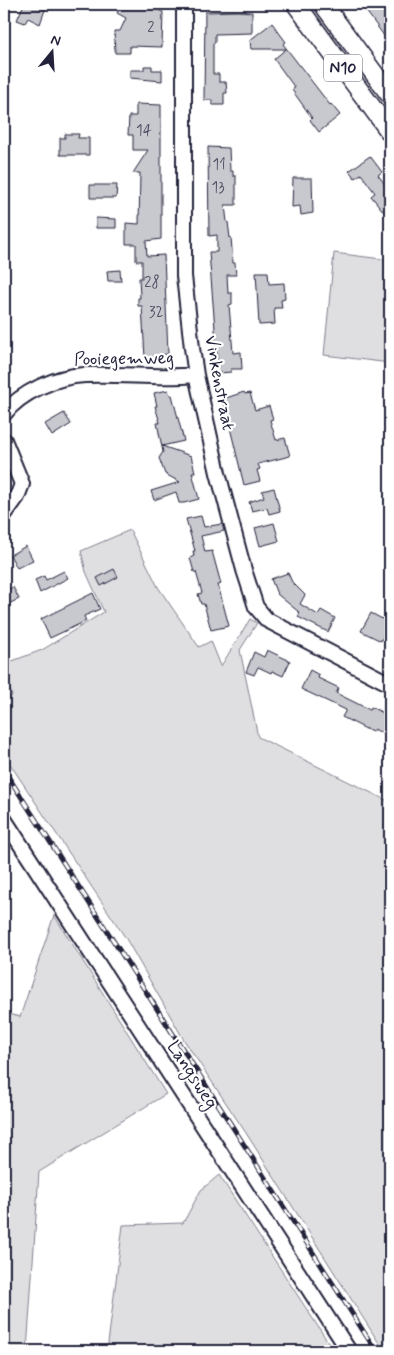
<svg xmlns="http://www.w3.org/2000/svg" width="394" height="1355" viewBox="0 0 394 1355" font-family="Mynerve,sans-serif">
<style>
.green{fill:#dfdfe2;stroke:#80808e}
.building{fill:#c8c8cf;stroke:#22223b}
.lines{fill:none;stroke-linecap:round;stroke-linejoin:round}
.minor-casing{stroke:#22223b;stroke-width:18}
.major-casing{stroke:#22223b;stroke-width:21}
.minor{stroke:#fff;stroke-width:14}
.major{stroke:#fff;stroke-width:18}
.rail-casing{stroke:#22223b;stroke-width:5}
.rail{stroke:#fff;stroke-width:3;stroke-dasharray:9;stroke-linecap:butt}
.labels{text-anchor:middle;dominant-baseline:central;stroke-width:4.5;stroke-linejoin:round;paint-order:stroke}
.number-label{font-size:15px;fill:#4c4c60}
.shield{fill:#fff;stroke:#646476;stroke-width:1}
.shield-label{font-size:16px;font-weight:bold;fill:#22223b}
.street-label{font-size:18px;fill:#22223b;stroke:#fff}
</style>
<rect width="100%" height="100%" fill="#fff"/>
<filter id="ink" filterUnits="userSpaceOnUse"><feTurbulence type="fractalNoise" baseFrequency=".02" numOctaves="2"/><feDisplacementMap in="SourceGraphic" scale="10" xChannelSelector="R" yChannelSelector="G"/><feConvolveMatrix kernelMatrix="1 2 1 2 8 2 1 2 1" color-interpolation-filters="sRGB"/></filter>
<g filter="url(#ink)">
<path class="green" d="M334,253L390,260V363L324,355Z
M130,530L158,587L199,647L211,641L221,666L250,619L257,623L240,650L258,737L390,802V1351H384L246,1133L184,1040L125,937L4,755V699L12,696L4,669V664L42,650L104,612L86,572L81,551Z
M54,915L166,1094L39,1172L27,1351H4V1013L20,1017Z
M219,1175L334,1351H107L123,1225L183,1223L201,1190Z"/>
<path class="building" d="M24,4H47L40,24L28,18L25,23L17,20Z
M121,4H144L163,12L162,47L130,46V53H115L114,31H120L126,18L117,13Z
M375,4H390V44L366,11Z
M237,11L252,12V33L215,34V43H213V74H219V82H226L227,93H224V105H212V100H204L205,12Z
M272,23L286,42L283,44L330,105L331,104L340,115L319,132L310,120L312,118L292,90L295,88L274,59L286,49H251L250,40Z
M144,66H152V70H162V81L130,78V70H144Z
M136,104L161,105V239L146,241L147,256L164,255L168,354L160,355V358H145L142,306H138V298H140L139,278H142V261H136V244H126V223L139,224L140,173H133L148,150H133V135H128L129,116H136Z
M65,134H79L78,138H89V155H60V138H65Z
M208,147L229,148L230,171H233V176H236V205H225L227,222H228L230,238L231,237L233,263H235L236,275H227L228,293H232V304L229,305L233,353L241,352L242,369H231V372L220,373L219,367L218,368L209,252H217V235L209,236Z
M370,156L382,172L378,175L390,191V208L384,212L371,196L375,193L361,174L355,178L349,171Z
M293,178H312L313,213L301,215L300,206L292,207Z
M90,185H117L116,198H90Z
M96,218L116,219V228H96Z
M120,270L121,281H108L107,271Z
M256,272H268L269,284L284,283L285,299L281,300L282,308H274L275,324L259,325Z
M168,390L170,395H172L184,441L162,446L191,456L195,472H192L199,499L184,503H179L176,492L154,500L151,491L180,482L165,474L159,458L163,452L157,423H160L155,406H157L154,393Z
M244,392L245,394L250,393L255,410L269,406L273,419L270,420L276,440L285,438L290,456L258,464L260,469L257,470L260,481L244,485L223,399Z
M64,413L71,424L52,436L45,424Z
M274,488L280,511L269,514L267,508L252,511L249,502L264,497L262,491Z
M201,516L204,527L222,524L224,531L201,536L205,552L212,551L221,584L218,585L229,626L211,630L204,604H201L198,594L202,593L196,572H194L190,558L194,556L193,551H195L186,519Z
M274,523L279,541L260,546L255,528Z
M26,546L33,560L17,568L10,555Z
M114,569L118,577L101,586L97,578Z
M64,571L68,578L40,593L35,580L44,576L46,580Z
M288,573L292,582L305,595L300,604L318,615L321,610L335,618L328,632L298,617L300,613L277,594L271,579Z
M13,587L19,599L4,606V591Z
M93,593L100,609L84,616L86,621L50,638L41,619Z
M371,613L390,623L381,641L361,631Z
M267,650L290,661L283,676L272,671L271,673L258,667L254,675L246,672L254,652L264,657Z
M310,670L319,675L318,678L339,688L336,693L370,710L371,707L390,716V737L374,729L372,732L342,717L346,710L301,689Z"/>
<g class="lines">
<defs>
<path id="minor" d="M184,4V276L192,348L196,375L218,473L244,570L256,607L267,620L390,684
M4,414C21,392 57,376 85,375C122,373 159,379 196,375
M4,440L22,484L17,497L4,515
M4,819L349,1351"/>
<path id="major" d="M296,4L390,132
M323,4L390,95"/>
</defs>
<use href="#minor" class="minor-casing"/>
<use href="#major" class="major-casing"/>
<use href="#minor" class="minor"/>
<use href="#major" class="major"/>
<defs>
<path id="rail" d="M4,770L376,1351"/>
</defs>
<use href="#rail" class="rail-casing"/>
<use href="#rail" class="rail"/>
</g>
</g>
<g class="labels">
<g class="number-label">
<text x="151" y="28">2</text>
<text x="144" y="131">14</text>
<text x="219" y="165">11</text>
<text x="218" y="188">13</text>
<text x="152" y="283">28</text>
<text x="156" y="313">32</text>
</g>
<rect class="shield" x="324" y="54.5" width="38" height="27" rx="4"/>
<g class="shield-label">
<text x="343" y="68">N10</text>
</g>
<g class="street-label">
<text transform="translate(124 359) rotate(-1)">Pooiegemweg</text>
<text transform="translate(219 383) rotate(79)">Vinkenstraat</text>
<text transform="translate(192 1075) rotate(57)">Langsweg</text>
</g>
</g>
<rect width="394" height="1355" fill="none" stroke="#fff" stroke-width="20"/>
<rect x="10" y="10" width="374" height="1335" fill="none" stroke="#22223b" stroke-width="2" filter="url(#ink)"/>
<g transform="translate(52 52) rotate(18)" stroke="#ffffff" stroke-width="4" paint-order="stroke">
<path d="M0-4L9 19L0 12L-9 19Z" fill="#22223b"/>
<text y="-8" font-size="14" font-weight="bold" text-anchor="middle" fill="#22223b">N</text>
</g>
</svg>
